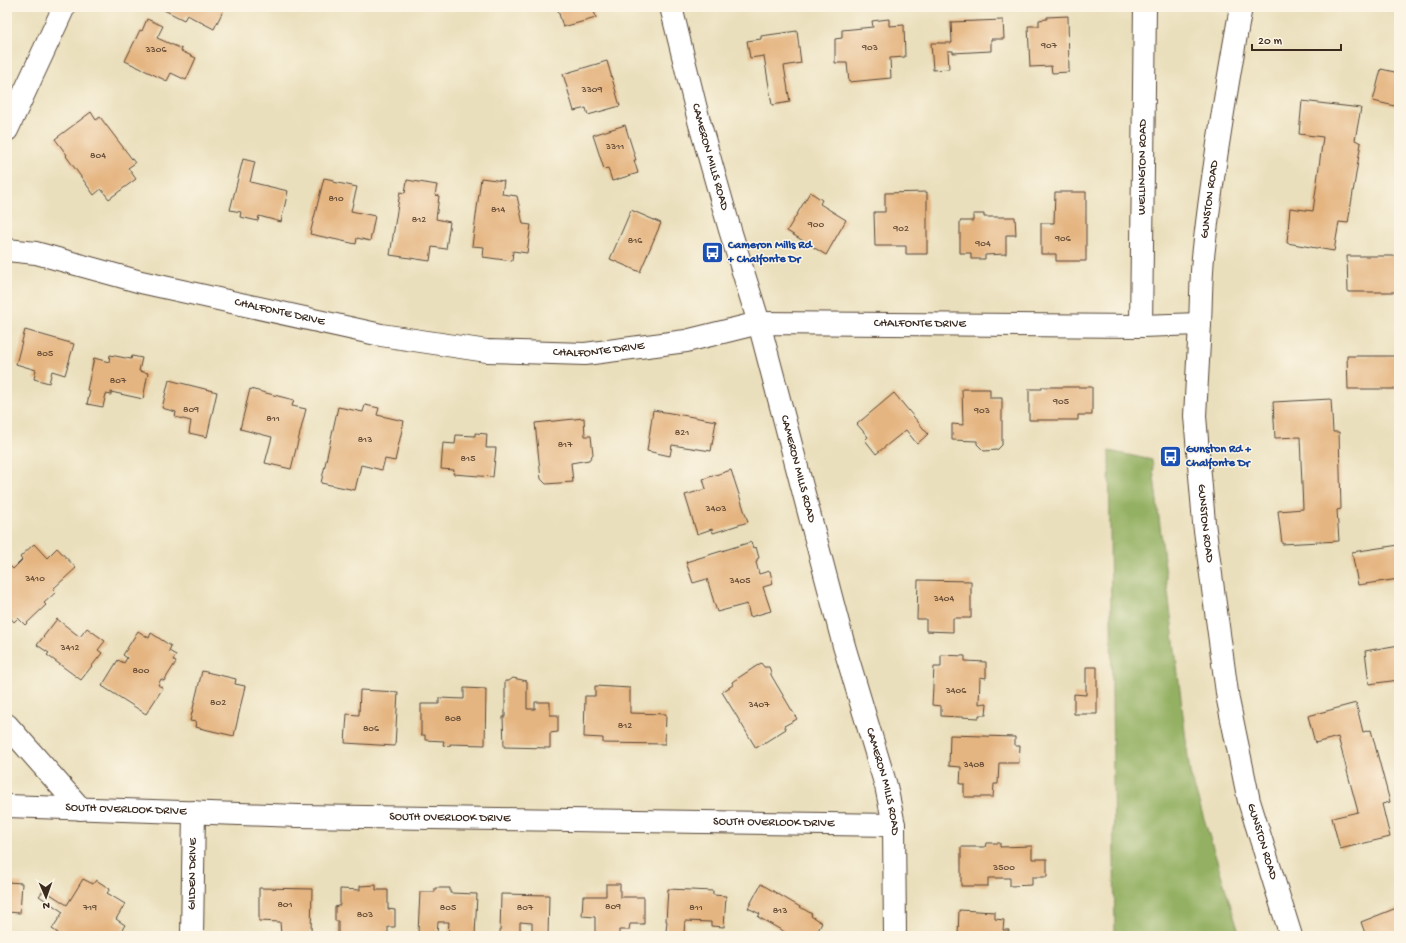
<svg xmlns="http://www.w3.org/2000/svg" width="1406" height="943" viewBox="0 0 1406 943" font-family="'Gochi Hand',sans-serif">
<style>
.forest{fill:#94b164;stroke:#686e41}
.building{fill:#e5b581}
.lines{fill:none;stroke-linecap:round;stroke-linejoin:round}
.minor-casing{stroke:#554536;stroke-width:24}
.tertiary-casing{stroke:#554536;stroke-width:24}
.minor{stroke:#fff;stroke-width:22}
.tertiary{stroke:#fff;stroke-width:22}
.labels{text-anchor:middle;dominant-baseline:central;stroke-width:3;stroke-linejoin:round;paint-order:stroke}
.number-label{font-size:10px;fill:#664d37}
.street-label{font-size:12px;fill:#3b2a1e;stroke:#fcf5e5}
.transit-label{font-size:12px;font-weight:bold;fill:#164399;stroke:#fcf5e5;text-anchor:start}
</style>
<rect width="100%" height="100%" fill="#fcf5e5"/>
<filter id="ink" filterUnits="userSpaceOnUse"><feTurbulence type="fractalNoise" baseFrequency=".025" numOctaves="2"/><feDisplacementMap in="SourceGraphic" scale="8" xChannelSelector="R" yChannelSelector="G"/><feConvolveMatrix kernelMatrix="1 2 1 2 8 2 1 2 1" color-interpolation-filters="sRGB"/></filter>
<filter id="wash" filterUnits="userSpaceOnUse"><feTurbulence type="fractalNoise" baseFrequency=".012" numOctaves="4" result="noise"/><feDisplacementMap in="SourceGraphic" scale="16" xChannelSelector="R" yChannelSelector="G"/><feGaussianBlur stdDeviation="0.9" result="paint"/><feColorMatrix in="noise" values="0 0 0 0 0 0 0 0 0 0 0 0 0 0 0 0 0 1.4 0 .05"/><feComposite in="paint" operator="in"/></filter>
<g filter="url(#wash)">
<rect width="100%" height="100%" fill="#eadfbc"/>
<path class="forest" d="M1109,451L1152,460L1190,773L1240,936H1115Z"/>
<g id="blocks">
<path class="building" d="M158,7H225L214,29L187,15L184,20Z
M557,7H593L596,18L563,27Z
M1068,16L1069,72L1052,73L1051,66L1030,67L1028,26H1039V20L1047,19V17Z
M147,19L163,26L157,38L182,49L181,51L196,58L186,80L171,73L167,81L125,61L140,30L142,31Z
M889,19V26L904,25L905,57L890,58L891,78L849,82L847,63H835V39L842,38V30L873,27L872,21Z
M1003,20L1004,39H991V51L953,53V51H948L949,69L933,70L931,43H952L951,22Z
M797,31L801,63L784,66L790,102L772,105L764,56L750,58L747,41L761,39V36Z
M607,61L620,106L588,115L586,108L574,111L563,74Z
M1381,69L1399,73V107L1373,101Z
M1302,101L1361,108L1355,140L1361,143L1348,223L1339,222L1334,251L1287,243L1290,208L1313,211L1323,137L1299,134Z
M91,112L96,120L100,117L135,163L128,168L136,179L109,199L101,189L94,195L66,156L67,155L55,139Z
M625,125L636,160H634L638,173L612,181L608,168L604,169L593,135Z
M243,159L255,162L250,182L288,191L281,222L259,216L258,221L240,217L241,212L230,210Z
M324,178L334,180L333,182L357,187L351,211L375,216L370,241L357,238L356,244L310,234Z
M481,178L504,181L502,194L517,196L523,224L531,225L527,253L513,251L512,261L483,257L484,247L472,246Z
M407,180L437,185L435,195L439,196L436,219L450,222L446,249L432,247L430,261L390,255L400,192L405,193Z
M810,192L822,200L820,204L846,220L826,255L787,231Z
M927,192V254H906V246H875L874,212H885V193Z
M1055,192H1086V261H1056V254H1041V223H1054Z
M631,210L661,223L640,272L610,259Z
M973,214H984V217H1015L1016,235H1006V254L985,255V259H971V253H960V221H973Z
M1347,256H1399V292H1348Z
M25,330L74,344L65,375L52,371L49,383L34,379L36,370L16,364Z
M110,355L131,359L132,356L142,358L139,371L148,373L143,399L111,392V395L106,394L103,407L87,404L90,391L87,390L94,358L109,362Z
M1347,356H1399V389H1348Z
M169,380L217,392L207,437L189,433L191,421L175,417L176,412L162,408Z
M1042,387H1092V415H1078V420H1029V389H1042Z
M250,389L294,400L292,406L306,409L291,469L265,463L272,437L240,429Z
M962,389H990V398H1002V445L997,450L984,451L977,444V441L952,440V424L963,425Z
M894,393L928,434L917,444L906,430L876,454L865,440L868,437L857,424Z
M1331,399L1333,432H1339L1341,509L1337,510L1339,541L1282,544L1278,511L1303,509L1300,437L1275,438L1273,402Z
M365,405L379,408L377,415L404,421L395,461L385,459L382,470L361,465L355,490L321,483L338,407L363,412Z
M653,410L716,421L711,451L672,445L670,456L647,451Z
M584,418L585,436H591L593,454L589,460L571,463L573,482L546,484L541,479L535,423Z
M475,433L487,434L486,448H496L493,477L453,474L454,470L441,469L443,443L455,444L456,435L475,436Z
M731,470L748,522L713,533L712,529L697,534L685,495L706,489L703,479Z
M751,542L753,548L756,547L759,558L757,559V562H756L759,574L770,571L773,584L763,587L771,611L750,617L747,604L717,612L707,579L693,583L686,562Z
M34,544L47,558L57,548L76,568L53,589L56,592L44,603L46,605L25,625L18,618L14,622L8,615L7,617V567L9,565L13,569L22,560L20,557Z
M1399,545V579L1358,585L1352,552Z
M918,580L971,581V618H953V632L926,631V619H917Z
M57,619L80,637L87,628L105,641L98,650L102,653L81,680L47,655L49,653L37,645Z
M138,631L149,638L151,633L171,646L169,651L176,655L173,660L176,662L164,681L161,679L158,685L163,688L146,714L102,686L118,660L124,663L127,658L123,655Z
M1399,645V680L1369,684L1365,651Z
M941,655L965,656V661L986,662V678L980,677L979,704L987,703L986,715H979V718L941,716V706L932,705L934,667H941Z
M761,663L764,667H769L771,672V675L797,719L784,726L786,729L756,748L722,692L733,685L732,682Z
M1086,667H1097V714H1074V694L1086,695Z
M202,671L236,679L235,684L245,686L234,736L195,727L196,722L190,721Z
M513,678L527,681V709H535V702H550V715H558V732L550,733V748L504,747L503,717H505V681H509Z
M595,686L630,688V713L666,714L665,744L603,743V738L584,737L585,696H595Z
M464,688L486,689L485,745L450,744V746L443,745L444,741L425,740V735H421V704H439V698L464,699Z
M360,690L398,692L395,746L345,743L347,714L359,715Z
M1356,703L1363,732L1371,730L1390,802L1382,804L1390,837L1340,849L1332,818L1358,812L1338,737L1315,743L1308,716Z
M950,735L1015,737V746H1020L1019,763H999L998,784H994L993,797H964V784H960L961,767L949,766Z
M986,843H1000V847L1032,846V859H1047V877H1032V885L1010,886V878H988V886H961V847H985Z
M83,879L93,884L96,880L110,889L107,893L125,904L116,919L125,925L118,936H110L107,934L106,936H56L58,933L52,929L63,912L39,896L44,890L67,905Z
M7,882L22,883L20,913L7,912Z
M606,884H620V897H644V924H630L629,930H619V936H595V917L582,916L583,896H606Z
M761,884L812,914L811,916L822,923L815,936H792L758,917L760,914L748,908Z
M376,885V890H388V909L395,910V927H388V936H338V921H335V907L340,905V889L360,890V886Z
M259,888L312,889L311,934H281L280,922L259,921Z
M435,888H450V893L477,894L475,936H448L449,922H438L437,934L418,933L420,892H435Z
M668,889L713,891V895L726,896L724,927L711,926V922L685,921L684,933L666,932L667,921H666Z
M501,894L549,895L548,936H532V923L520,922V934H500Z
M1399,907V936H1366L1361,922Z
M959,910L995,912V919L1004,920L1003,930H1009L1008,936H958Z"/>
</g>
</g>
<g filter="url(#ink)">
<use href="#blocks" fill-opacity="0" stroke="#554536" stroke-width="1"/>
<g class="lines">
<defs>
<g id="minor">
<path d="M7,130L64,7"/>
<path id="s1" d="M759,323L844,646L886,786L894,825L895,936"/>
<path id="s2" d="M1200,324C1201,302 1201,279 1203,257C1212,173 1226,90 1241,7"/>
<path id="s3" d="M1141,326L1145,7"/>
<path d="M7,725L81,809"/>
<path id="s4" d="M7,806L298,816L894,825"/>
<path id="s5" d="M192,936L194,812"/>
</g>
<g id="tertiary">
<path id="s6" d="M671,7L699,121L730,230L759,323"/>
<path id="s7" d="M7,250L36,253L141,282L381,335L487,351L585,354L686,341L759,323L1141,326L1200,324L1195,416L1204,523L1228,700L1249,801L1291,936"/>
</g>
</defs>
<use href="#minor" class="minor-casing"/>
<use href="#tertiary" class="tertiary-casing"/>
<use href="#minor" class="minor"/>
<use href="#tertiary" class="tertiary"/>
</g>
</g>
<defs>
<symbol id="bus-square" viewBox="-11 -11 22 22"><rect x="-9" y="-9" width="18" height="18" rx="4" fill="#1a4fb4" stroke="#fcf5e5"/><path d="M-5-6H5V4H4V6H2V4H-2V6H-4V4H-5ZM-3.5-4V0h7V-4ZM-3.5 1.2v1.5H-2V1.2ZM2 1.2v1.5H3.5V1.2Z" fill="#fff"/></symbol>
</defs>
<g fill-rule="evenodd">
<use href="#bus-square" x="700" y="240" width="25" height="25"/>
<use href="#bus-square" x="1158" y="444" width="25" height="25"/>
</g>
<g class="labels">
<g class="number-label">
<text x="1049" y="46">907</text>
<text x="870" y="48">903</text>
<text x="156" y="50">3306</text>
<text x="592" y="90">3309</text>
<text x="615" y="147">3311</text>
<text x="98" y="156">804</text>
<text x="336" y="199">810</text>
<text x="498" y="210">814</text>
<text x="419" y="220">812</text>
<text x="816" y="225">900</text>
<text x="901" y="229">902</text>
<text x="1063" y="239">906</text>
<text x="635" y="241">816</text>
<text x="983" y="244">904</text>
<text x="45" y="354">805</text>
<text x="118" y="381">807</text>
<text x="1061" y="402">905</text>
<text x="191" y="410">809</text>
<text x="982" y="411">903</text>
<text x="273" y="419">811</text>
<text x="682" y="433">821</text>
<text x="365" y="440">813</text>
<text x="565" y="445">817</text>
<text x="468" y="459">815</text>
<text x="716" y="509">3403</text>
<text x="35" y="579">3410</text>
<text x="740" y="581">3405</text>
<text x="944" y="599">3404</text>
<text x="70" y="648">3412</text>
<text x="141" y="671">800</text>
<text x="956" y="691">3406</text>
<text x="218" y="703">802</text>
<text x="759" y="705">3407</text>
<text x="453" y="719">808</text>
<text x="625" y="726">812</text>
<text x="371" y="729">806</text>
<text x="974" y="765">3408</text>
<text x="1004" y="868">3500</text>
<text x="285" y="905">801</text>
<text x="613" y="907">809</text>
<text x="90" y="908">719</text>
<text x="448" y="908">805</text>
<text x="525" y="908">807</text>
<text x="696" y="908">811</text>
<text x="780" y="911">813</text>
<text x="365" y="915">803</text>
</g>
<g class="street-label">
<text stroke="none"><textPath href="#s6" startOffset="155">CAMERON MILLS ROAD</textPath></text>
<text stroke="none"><textPath href="#s3" startOffset="159">WELLINGTON ROAD</textPath></text>
<text stroke="none"><textPath href="#s2" startOffset="125">GUNSTON ROAD</textPath></text>
<text stroke="none"><textPath href="#s7" startOffset="280">CHALFONTE DRIVE</textPath></text>
<text stroke="none"><textPath href="#s7" startOffset="927">CHALFONTE DRIVE</textPath></text>
<text stroke="none"><textPath href="#s7" startOffset="603">CHALFONTE DRIVE</textPath></text>
<text stroke="none"><textPath href="#s1" startOffset="151">CAMERON MILLS ROAD</textPath></text>
<text stroke="none"><textPath href="#s7" startOffset="1407">GUNSTON ROAD</textPath></text>
<text stroke="none"><textPath href="#s1" startOffset="475">CAMERON MILLS ROAD</textPath></text>
<text stroke="none"><textPath href="#s4" startOffset="119">SOUTH OVERLOOK DRIVE</textPath></text>
<text stroke="none"><textPath href="#s4" startOffset="443">SOUTH OVERLOOK DRIVE</textPath></text>
<text stroke="none"><textPath href="#s4" startOffset="767">SOUTH OVERLOOK DRIVE</textPath></text>
<text stroke="none"><textPath href="#s7" startOffset="1731">GUNSTON ROAD</textPath></text>
<text stroke="none"><textPath href="#s5" startOffset="62">GILDEN DRIVE</textPath></text>
</g>
<g class="transit-label">
<text x="728" y="246">Cameron Mills Rd<tspan x="728" dy="14">+ Chalfonte Dr</tspan></text>
<text x="1186" y="450">Gunston Rd +<tspan x="1186" dy="14">Chalfonte Dr</tspan></text>
</g>
</g>
<rect width="1406" height="943" fill="none" stroke="#fcf5e5" stroke-width="24"/>
<g transform="translate(46 897) rotate(178)" stroke="#fcf5e5" stroke-width="3" paint-order="stroke">
<path d="M0-3L7 15L0 10L-7 15Z" fill="#3b2a1e"/>
<text y="-6" font-size="11" font-weight="bold" text-anchor="middle" fill="#3b2a1e">N</text>
</g>
<path d="M1252 44v6h89v-6" fill="none" stroke="#3b2a1e" stroke-width="2"/>
<text x="1258" y="44" font-size="12" fill="#3b2a1e" stroke="#fcf5e5" stroke-width="3" paint-order="stroke">20 m</text>
</svg>
